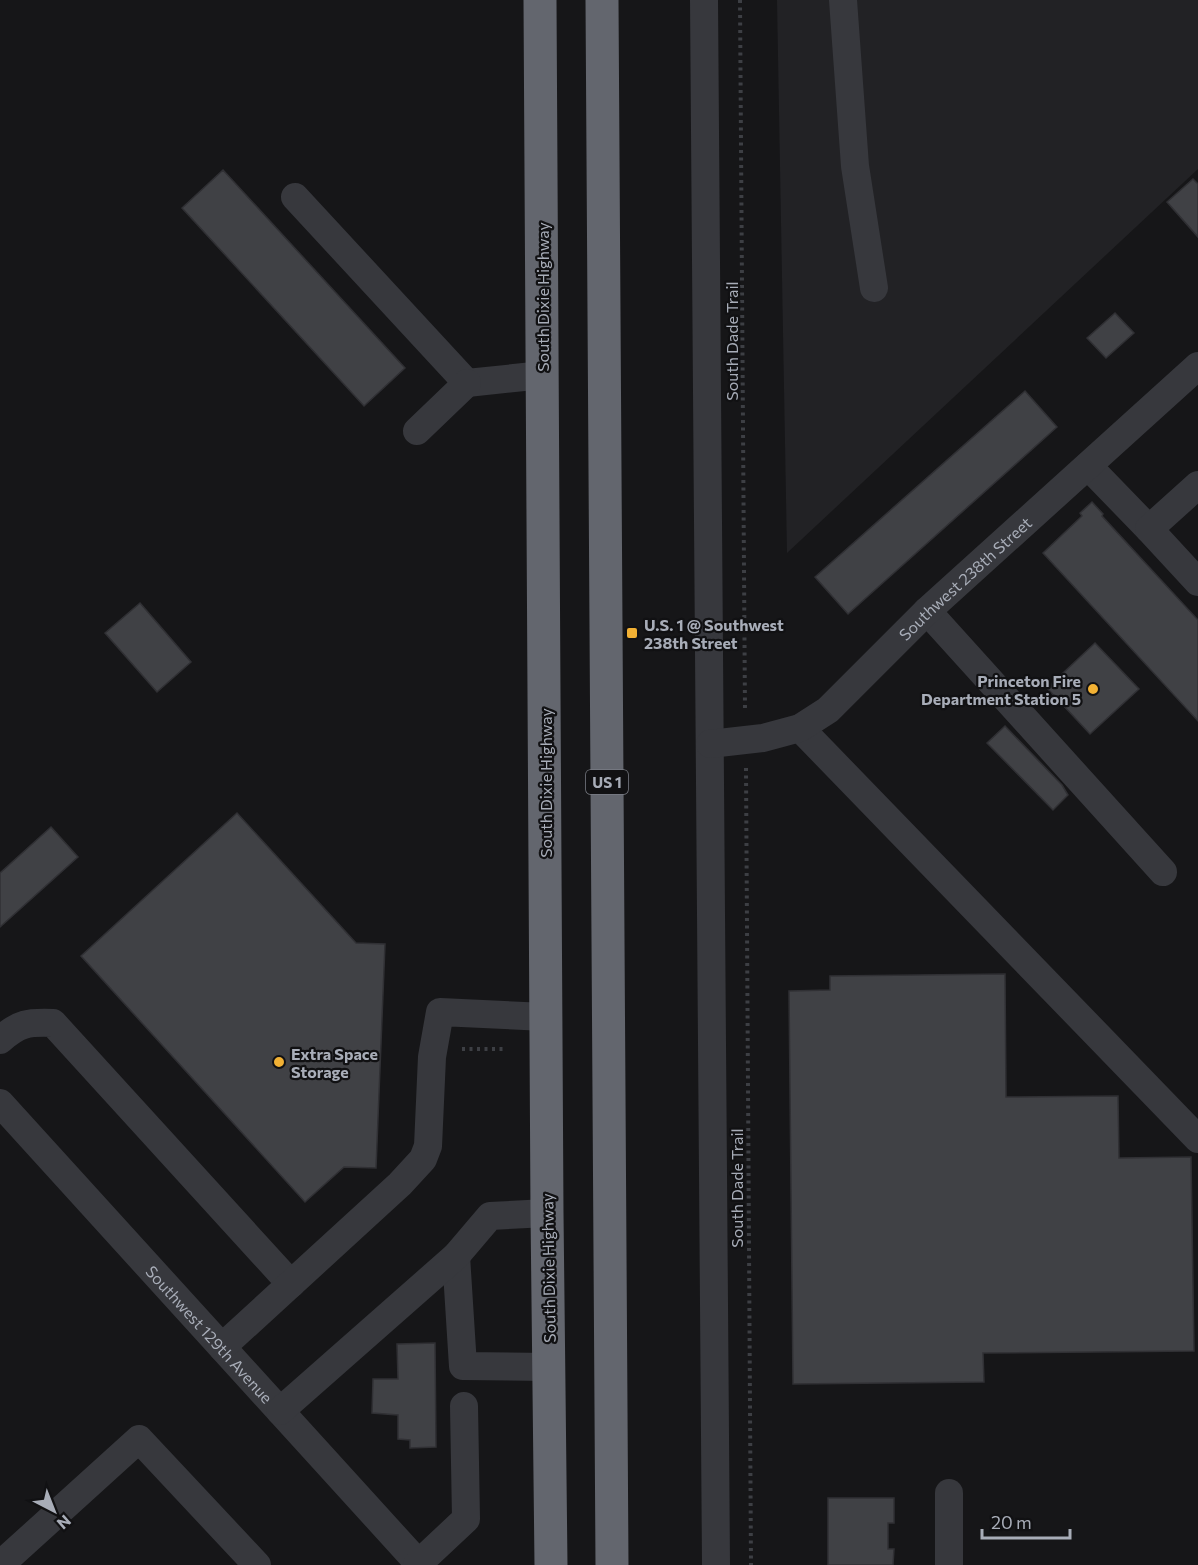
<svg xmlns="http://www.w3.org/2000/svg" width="1198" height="1565" viewBox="0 0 1198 1565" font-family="Commissioner,sans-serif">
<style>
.built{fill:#222225}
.building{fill:#404145;stroke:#303034;stroke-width:1.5}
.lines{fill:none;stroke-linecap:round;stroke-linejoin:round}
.path{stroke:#3d3f44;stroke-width:4;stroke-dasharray:3 4.5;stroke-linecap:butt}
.minor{stroke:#37383d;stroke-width:28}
.highway{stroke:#63666e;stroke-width:33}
.poi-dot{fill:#f2b134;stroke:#111113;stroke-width:2}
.labels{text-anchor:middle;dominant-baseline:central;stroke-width:4.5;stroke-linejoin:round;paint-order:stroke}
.shield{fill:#111113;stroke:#7b7e86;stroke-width:1.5}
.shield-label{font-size:15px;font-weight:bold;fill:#a8adb8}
.street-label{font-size:16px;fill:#a8adb8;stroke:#111113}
.poi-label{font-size:16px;font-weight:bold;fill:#a8adb8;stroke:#111113;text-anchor:start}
</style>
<rect width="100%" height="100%" fill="#161618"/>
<path class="built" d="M777,0H1198V169L787,553Z"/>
<path class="building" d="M223,170L405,368L364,406L182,208Z
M1193,179L1198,184V237L1167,202Z
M1115,313L1134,333L1106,358L1087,338Z
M1025,391L1057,427L848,614L815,577Z
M1092,502L1103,514L1102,516L1198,620V721L1043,553L1082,516L1080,513Z
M140,603L191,662L157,692L105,633Z
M1095,643L1139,689L1090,734L1047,688Z
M1005,726L1062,785L1068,795L1053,810L987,743Z
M237,813L356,943L385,944L376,1168L344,1167L305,1202L81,956Z
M51,827L78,857L0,927V873Z
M1005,974L1006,1097L1118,1096L1119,1158L1191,1157L1194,1351L983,1353L984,1382L793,1384L789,991L830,990V976Z
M435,1343L436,1447L410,1448V1440L398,1439V1415L372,1413L373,1379H398L397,1344Z
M828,1498H894V1523H888V1549H894L893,1565H828Z"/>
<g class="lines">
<path class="path" d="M740,0L745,712
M746,768L751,1565
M462,1049H503"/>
<g class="minor">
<path d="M704,0L716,1565"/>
<path d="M843,0L855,166L874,288"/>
<path d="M295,197L467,383L543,375"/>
<path d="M417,431L467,383"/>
<path d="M1088,466L1149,529"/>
<path d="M1198,485L1149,529L1198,582"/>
<path d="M927,611L1163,872"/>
<path d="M800,728L1198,1139"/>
<path id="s1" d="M710,744L763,738L800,728L828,710L927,611L1198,366"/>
<path d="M0,1040C19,1023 28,1022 53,1023L291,1284"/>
<path id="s2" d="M0,1103L420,1565"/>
<path d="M456,1256L463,1366L549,1367"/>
<path d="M222,1347L400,1184L423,1159L428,1146L432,1057L440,1012L546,1017"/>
<path d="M280,1411L456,1256L490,1216L547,1213"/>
<path d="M949,1493V1565"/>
<path d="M0,1565L139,1439L257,1565"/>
<path d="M417,1565L466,1519L464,1406"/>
</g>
<path class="highway" d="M540,0L547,1213L551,1565
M602,0L612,1565"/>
</g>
<g class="poi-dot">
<rect x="626" y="627" width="12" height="12" rx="3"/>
<circle cx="1093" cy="689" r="6"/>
<circle cx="279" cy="1062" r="6"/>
</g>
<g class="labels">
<rect class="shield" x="586" y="770" width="42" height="24" rx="4.5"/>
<g class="shield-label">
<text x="607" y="782">US 1</text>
</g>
<g class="street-label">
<text transform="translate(542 297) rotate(-90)">South Dixie Highway</text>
<text transform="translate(731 341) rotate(-90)">South Dade Trail</text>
<text stroke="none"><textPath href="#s1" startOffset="315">Southwest 238th Street</textPath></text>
<text transform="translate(545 783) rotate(-90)">South Dixie Highway</text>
<text transform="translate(736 1188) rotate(-90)">South Dade Trail</text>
<text transform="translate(548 1268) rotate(-91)">South Dixie Highway</text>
<text stroke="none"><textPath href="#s2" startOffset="312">Southwest 129th Avenue</textPath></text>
</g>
<g class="poi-label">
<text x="644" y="624">U.S. 1 @ Southwest<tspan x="644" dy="18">238th Street</tspan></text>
<text x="1081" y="680" text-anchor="end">Princeton Fire<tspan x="1081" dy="18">Department Station 5</tspan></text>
<text x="291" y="1053">Extra Space<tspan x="291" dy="18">Storage</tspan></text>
</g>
</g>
<g transform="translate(54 1511) rotate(138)" stroke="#111113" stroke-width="4.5" paint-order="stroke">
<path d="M0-4.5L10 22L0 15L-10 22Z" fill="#a8adb8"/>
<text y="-9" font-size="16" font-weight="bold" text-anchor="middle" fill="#a8adb8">N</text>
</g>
<path d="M982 1529v9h88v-9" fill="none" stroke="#a8adb8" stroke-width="3"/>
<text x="991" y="1529" font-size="18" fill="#a8adb8" stroke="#111113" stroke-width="4.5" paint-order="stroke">20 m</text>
</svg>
